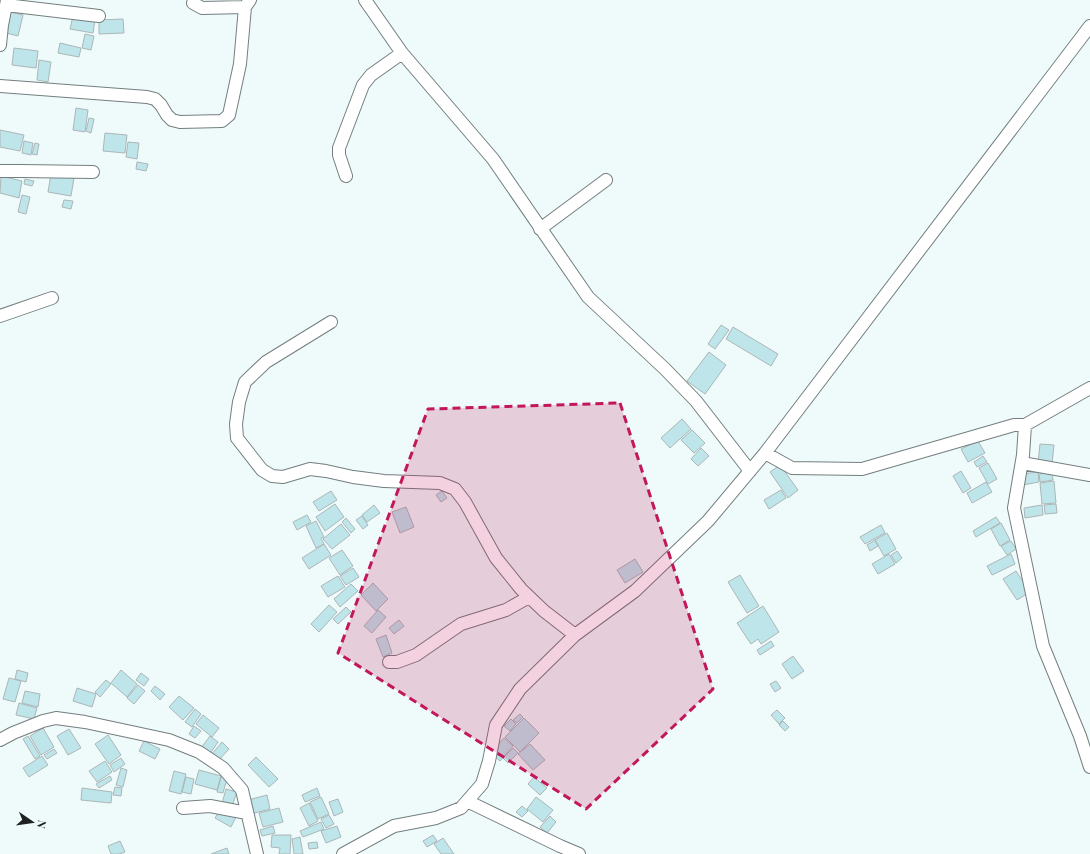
<svg xmlns="http://www.w3.org/2000/svg" width="1090" height="854" viewBox="0 0 1090 854" font-family="'Playfair Display',serif">
<style>
.building{fill:#bee5ea;stroke:#acb6b7}
.lines{fill:none;stroke-linecap:round;stroke-linejoin:round}
.minor-casing{stroke:#747e7f;stroke-width:14}
.minor{stroke:#fff;stroke-width:12}
.marked{fill:#c2185b;fill-opacity:0.2;stroke:#c2185b;stroke-width:3;stroke-dasharray:8 5;stroke-linejoin:round}
</style>
<rect width="100%" height="100%" fill="#effafb"/>
<path class="building" d="M11,12L23,15L18,36L6,33Z
M73,16L95,20L93,33L70,29Z
M123,19L124,33L99,34V20Z
M85,34L94,36L91,50L82,48Z
M60,43L81,48L79,57L58,53Z
M14,48L38,51L36,68L12,65Z
M39,60L51,62L48,82L37,80Z
M76,108L88,110L85,132L73,130Z
M89,118L94,119L91,133L86,131Z
M0,130L24,135L20,151L0,147Z
M105,133L127,135L125,153L103,151Z
M24,141L33,143L31,155L22,153Z
M128,142L139,143L137,159L126,157Z
M35,143L39,144L37,155L32,154Z
M137,162L148,164L146,171L136,169Z
M51,174L74,178L71,196L48,192Z
M1,176L22,181L19,198L0,193Z
M25,179L34,181L32,186L24,184Z
M22,195L30,197L26,214L18,212Z
M64,200L73,201L71,209L62,207Z
M721,325L729,330L715,349L708,344Z
M733,327L778,354L771,366L726,339Z
M709,352L726,365L705,394L687,381Z
M682,419L691,429L670,448L661,438Z
M692,430L705,443L694,453L681,440Z
M978,441L985,453L968,462L961,449Z
M1040,444L1054,445L1052,464L1038,463Z
M701,448L709,456L698,466L691,459Z
M983,456L987,462L977,467L974,462Z
M988,463L997,479L988,484L979,468Z
M780,465L798,490L788,498L770,472Z
M961,471L971,488L963,493L953,476Z
M1038,472L1039,482L1023,485L1021,474Z
M1052,472L1053,480L1040,482L1039,474Z
M1054,481L1056,503L1042,504L1040,483Z
M986,482L992,492L972,503L967,493Z
M781,490L786,498L769,509L764,500Z
M331,491L337,500L319,511L313,502Z
M442,491L447,498L441,502L436,495Z
M335,504L344,517L325,531L316,517Z
M1056,504L1057,513L1045,514L1044,505Z
M374,505L380,513L367,522L362,515Z
M1042,505L1043,515L1025,518L1024,508Z
M406,507L414,527L400,533L392,512Z
M307,515L311,522L297,530L293,522Z
M362,516L368,525L363,529L356,520Z
M996,517L1000,523L976,537L973,531Z
M346,518L355,529L351,533L342,522Z
M316,521L324,537L321,538L324,544L316,548L306,526Z
M1001,523L1010,540L1000,546L991,529Z
M341,524L350,535L332,549L323,539Z
M881,525L885,533L865,544L860,537Z
M887,533L896,549L884,556L875,540Z
M875,540L878,546L870,551L867,545Z
M1011,541L1016,549L1007,555L1001,546Z
M324,544L331,555L309,569L302,558Z
M342,550L353,566L340,575L329,558Z
M897,551L902,558L896,563L891,555Z
M889,554L895,564L878,574L872,564Z
M1011,554L1015,564L992,575L987,566Z
M635,559L643,572L625,583L617,570Z
M353,568L359,577L346,585L340,576Z
M1016,571L1030,592L1017,600L1003,579Z
M740,575L759,606L747,613L728,582Z
M338,576L345,587L328,597L321,586Z
M373,583L388,599L376,611L361,595Z
M351,584L358,591L340,607L334,599Z
M329,605L337,612L319,632L311,624Z
M763,606L779,632L761,644L758,639L751,644L737,623Z
M346,607L351,612L338,624L333,619Z
M378,610L386,617L372,633L364,626Z
M399,620L404,626L394,634L389,628Z
M386,635L392,653L383,657L376,639Z
M771,641L774,646L760,655L757,650Z
M793,656L804,671L792,679L782,664Z
M17,670L28,673L26,682L15,679Z
M121,670L137,684L127,697L111,683Z
M141,673L149,679L144,686L136,680Z
M9,678L21,681L15,702L3,699Z
M106,680L111,684L100,697L95,692Z
M776,681L781,688L775,692L770,684Z
M138,685L145,691L134,704L127,698Z
M155,686L165,694L160,700L151,691Z
M77,688L96,694L92,707L73,701Z
M25,691L40,694L38,707L22,703Z
M179,696L194,708L183,720L169,707Z
M19,703L37,708L34,719L16,715Z
M195,709L201,714L192,727L185,722Z
M777,710L785,718L779,724L771,715Z
M520,714L523,717L517,723L513,720Z
M203,715L219,728L212,737L196,724Z
M524,718L539,733L520,752L505,737Z
M511,719L516,724L510,731L504,726Z
M783,721L789,727L785,731L779,725Z
M194,726L201,731L195,738L189,734Z
M43,728L54,747L41,755L30,736Z
M69,729L81,748L68,755L57,736Z
M108,735L121,755L109,764L95,744Z
M28,736L40,756L35,759L23,739Z
M210,736L218,742L209,755L201,748Z
M504,738L513,746L500,761L491,753Z
M144,741L160,749L155,759L139,751Z
M222,742L229,749L218,761L211,755Z
M530,744L545,760L533,770L518,754Z
M513,748L518,753L508,763L503,758Z
M54,749L57,753L47,759L44,755Z
M42,756L48,765L29,777L23,768Z
M256,757L278,779L269,787L248,765Z
M121,758L125,764L114,772L110,765Z
M105,761L112,772L97,782L89,771Z
M121,768L127,770L123,787L116,785Z
M199,770L221,776L217,790L195,784Z
M174,771L186,774L181,794L169,791Z
M110,776L112,780L99,788L96,784Z
M186,777L194,779L191,794L182,792Z
M221,777L227,779L223,793L217,792Z
M534,777L547,788L540,795L528,784Z
M115,787L122,788L121,796L113,795Z
M82,788L112,792L111,803L81,800Z
M317,788L320,796L305,802L302,795Z
M226,789L237,792L232,806L222,803Z
M267,795L270,809L251,814L248,800Z
M321,797L329,814L318,819L310,802Z
M536,797L553,810L543,822L527,809Z
M338,799L343,812L334,816L329,802Z
M309,803L318,821L309,826L300,808Z
M522,806L528,811L522,817L516,812Z
M221,808L236,817L231,827L215,818Z
M279,808L283,822L263,827L259,813Z
M329,815L334,824L326,828L321,819Z
M550,816L556,822L547,833L540,827Z
M321,822L324,829L303,837L300,831Z
M273,826L275,833L262,836L260,830Z
M337,826L341,837L326,843L321,831Z
M272,835H291L290,854H279L280,848L271,847Z
M433,835L437,841L427,847L423,841Z
M300,837L303,854H294L292,839Z
M443,838L454,854H441L434,844Z
M120,841L125,852L119,854H111L108,846Z
M317,842L318,848L309,849L308,843Z
M227,848L229,854H211Z"/>
<g class="lines">
<defs>
<path id="minor" d="M365,0L402,53L493,159L588,297L665,369L696,401L750,471
M193,3L202,8L245,7
M6,5L99,16
M0,45L2,25L7,0
M0,86L147,97L155,99L161,105L167,115L172,120L180,122L222,121L229,115L240,64L245,7L250,0
M0,171H21L93,172
M346,176L339,155V148L363,85L371,75L402,53
M540,229L606,180
M0,316L52,298
M331,322L266,362L245,382L239,402L236,424L237,438L262,470L272,476L283,477L310,469L326,471L353,477L384,481L440,483L455,489L465,502L496,558L521,589L544,611L575,635
M1025,425L1023,455L1014,508L1043,646L1080,736L1090,767
M765,453L792,468L862,469L1014,425H1025L1090,388
M1022,463L1090,475
M389,662H397L416,655L461,624L506,610L529,597
M0,740L13,733L43,721L56,718L85,722L169,740L199,752L223,768L242,790L257,854
M467,801L560,846L579,854
M183,808L210,806L247,813
M343,854L394,826L436,818L461,808L482,784L489,761L496,725L520,689L575,635L635,591L708,521L765,453L1090,26"/>
</defs>
<use href="#minor" class="minor-casing"/>
<use href="#minor" class="minor"/>
</g>
<path class="marked" d="M620,403L713,689L586,809L338,653L428,409Z"/>
<g transform="translate(32 822) rotate(103)" stroke="#effafb" stroke-width="3" paint-order="stroke">
<path d="M0-3L7 15L0 10L-7 15Z" fill="#1d2121"/>
<text y="-6" font-size="11" font-weight="bold" text-anchor="middle" fill="#1d2121">N</text>
</g>
</svg>
